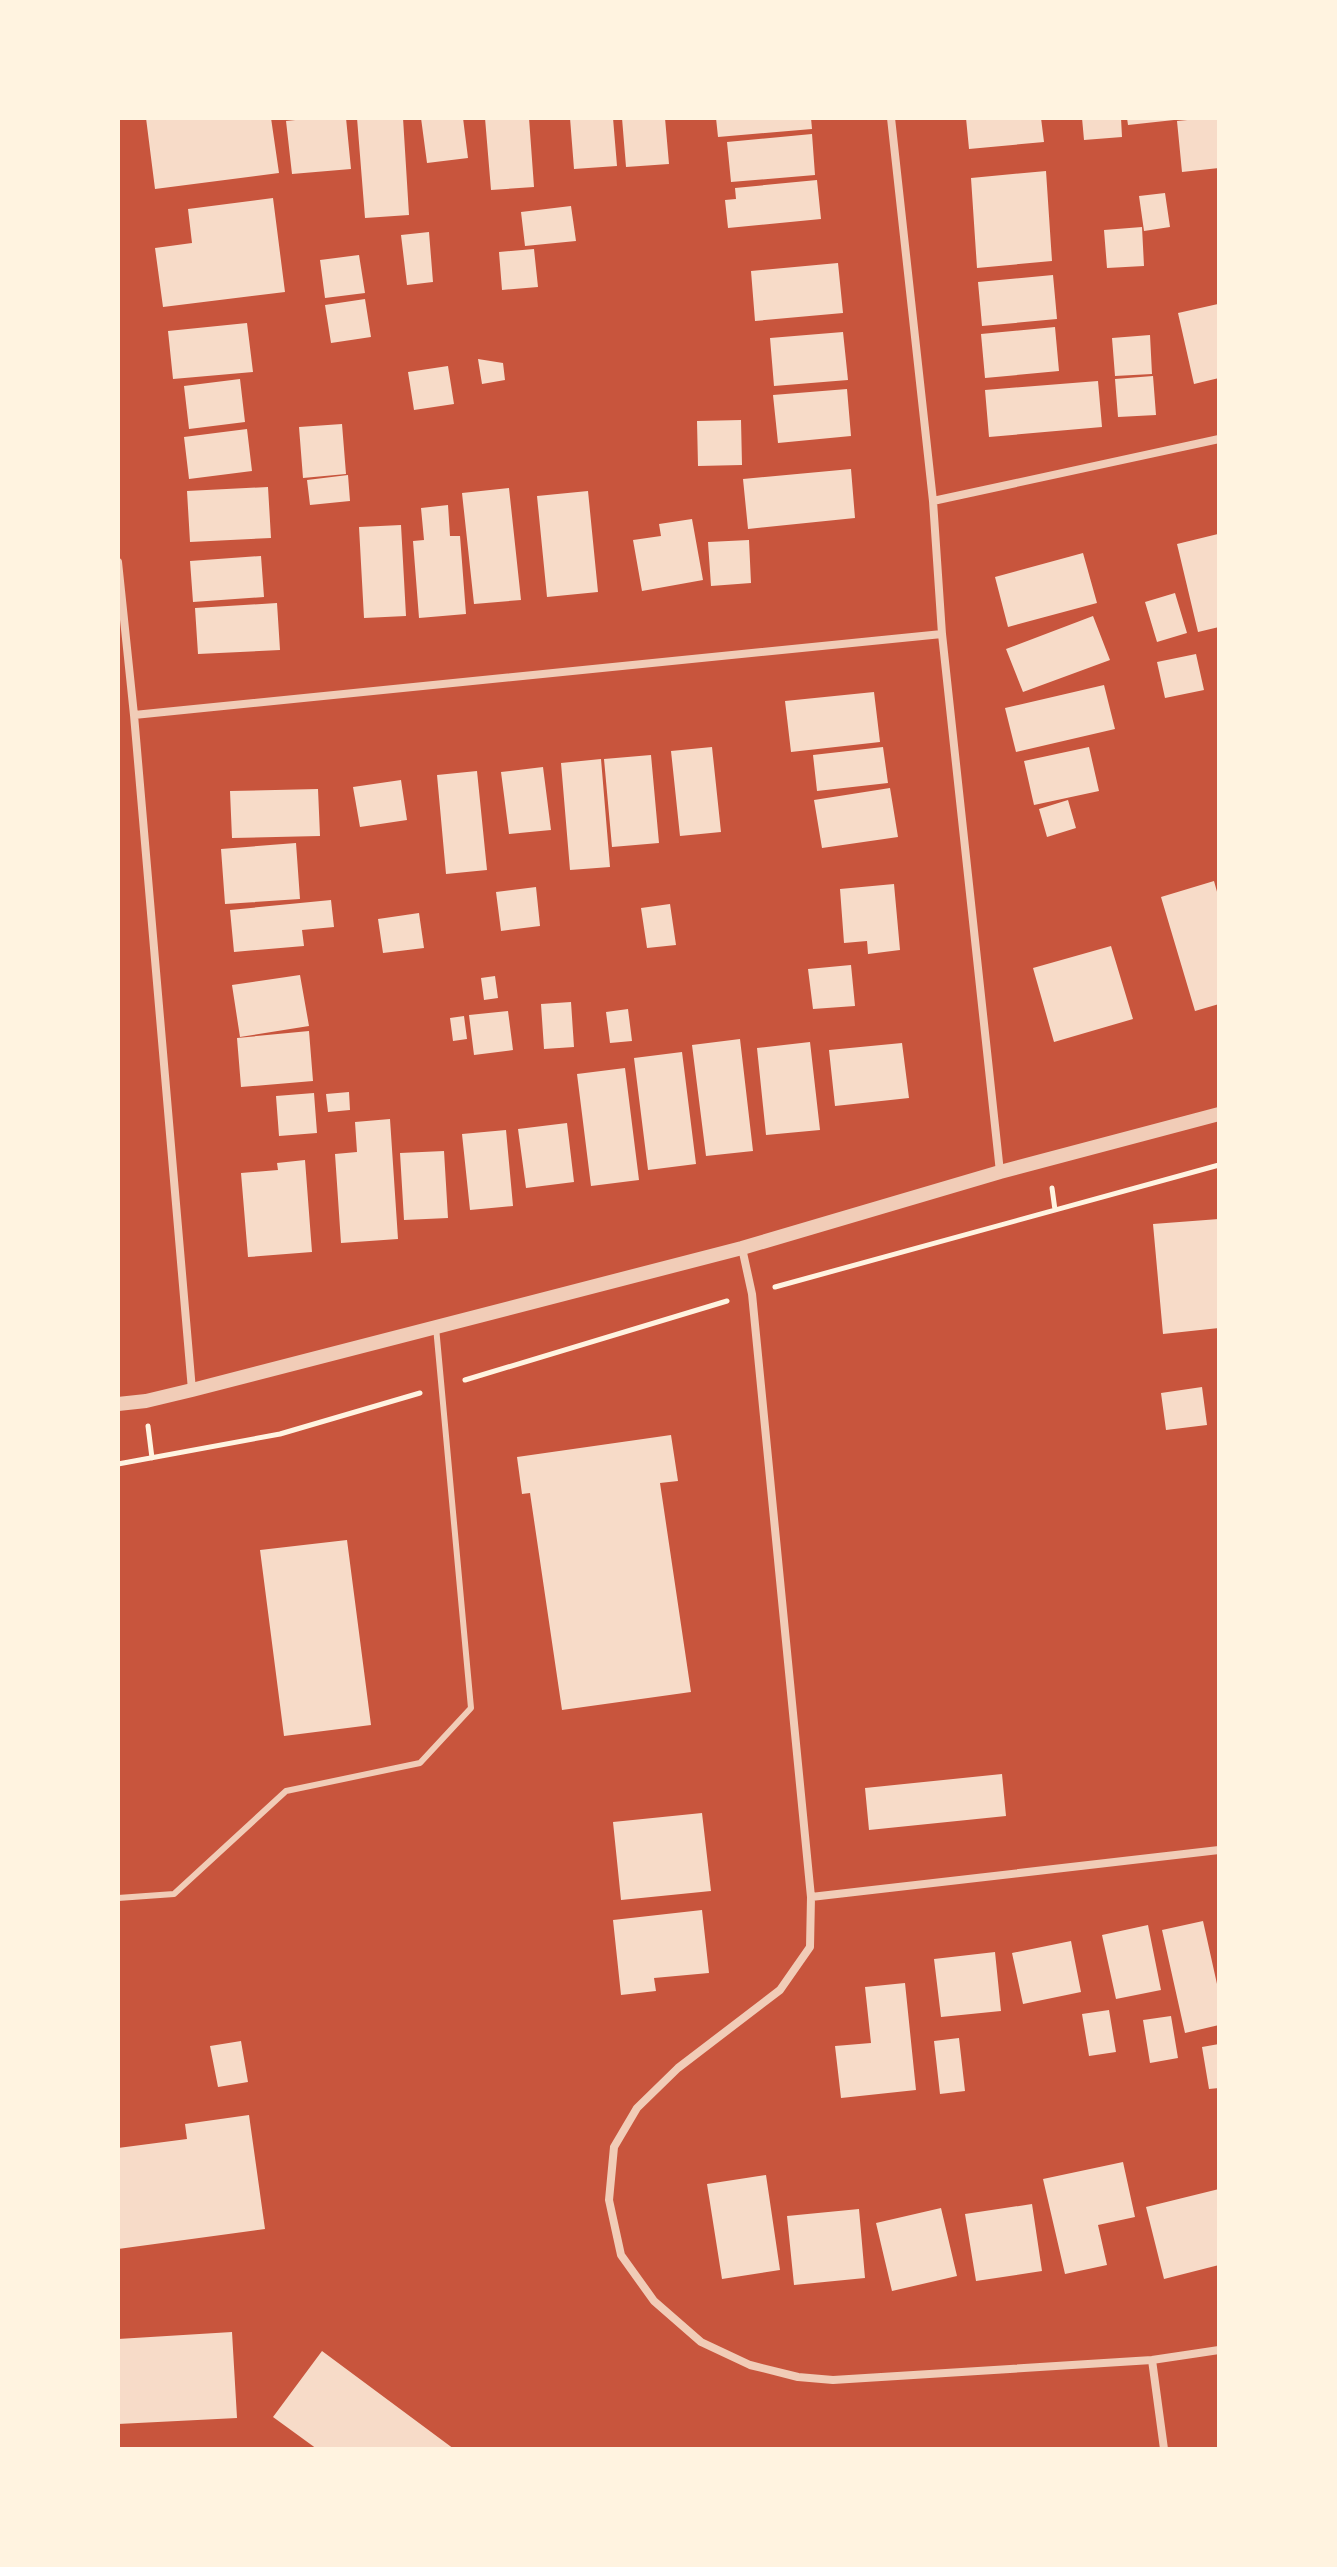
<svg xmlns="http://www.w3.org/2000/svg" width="1337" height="2567" viewBox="0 0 1337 2567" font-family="Mulish,sans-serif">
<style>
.building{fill:#f7dbc8}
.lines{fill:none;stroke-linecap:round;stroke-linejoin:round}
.path{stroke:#fff3e0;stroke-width:5}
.service{stroke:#f1ccb7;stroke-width:6}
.minor{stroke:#f1ccb7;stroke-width:8}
.tertiary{stroke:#f1ccb7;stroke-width:14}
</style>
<rect width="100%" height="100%" fill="#c8553d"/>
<path class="building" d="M146,118H271L279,173L155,189Z
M314,118H346L351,169L292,174L286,121Z
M357,118H403L409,215L365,218Z
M421,118H463L468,158L427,163Z
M485,118H529L534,187L491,190Z
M570,118H613L617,166L574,169Z
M622,118H665L669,164L626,167Z
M716,118H811L812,129L718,137Z
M966,118H1041L1044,142L969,149Z
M1082,118H1121L1122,137L1084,140Z
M1127,118H1174V120L1128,125Z
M1208,118H1219V168L1182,172L1177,121Z
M812,134L815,175L731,182L727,142Z
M1046,171L1052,261L977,268L971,178Z
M817,180L821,219L728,228L725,200L736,199L735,188Z
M1165,193L1170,227L1144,231L1139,196Z
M273,198L285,292L163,307L155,248L192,243L188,209Z
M571,206L576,241L525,246L521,212Z
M1142,227L1144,266L1107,268L1104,230Z
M429,232L433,282L407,285L401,235Z
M534,249L538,287L502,290L499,252Z
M359,255L365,293L325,298L320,260Z
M838,263L843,313L755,321L751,271Z
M1053,275L1057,319L982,326L978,282Z
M365,299L371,337L331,343L325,305Z
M1218,304L1219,378L1194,384L1178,313Z
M247,323L253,372L173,379L168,331Z
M1055,327L1059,371L985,378L981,334Z
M843,332L848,380L774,386L770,338Z
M1150,335L1152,374L1115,376L1112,338Z
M478,359L503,363L505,380L482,384Z
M448,366L454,404L414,410L408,372Z
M1153,376L1156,415L1118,417L1115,379Z
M240,379L245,422L189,429L184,386Z
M1098,381L1102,427L989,437L985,390Z
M847,389L851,436L778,443L773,395Z
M741,420L742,465L698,466L697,421Z
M342,424L346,474L303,478L299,427Z
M247,429L252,471L189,479L184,437Z
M851,469L855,518L748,529L743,479Z
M348,475L350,501L310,505L307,480Z
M268,487L271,538L190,542L187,491Z
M509,488L521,600L474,604L462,493Z
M588,491L598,592L547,597L537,496Z
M448,505L450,536H460L466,614L419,618L413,541L424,540L421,508Z
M692,519L703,580L642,591L633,540L661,536L659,524Z
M401,525L406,616L364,618L359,527Z
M1218,534L1219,627L1198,632L1177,544Z
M749,540L751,583L711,586L708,542Z
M1083,553L1097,603L1008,627L995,577Z
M261,556L264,597L193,602L190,561Z
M1175,593L1187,633L1157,642L1145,602Z
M277,603L280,650L198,654L195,608Z
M1093,616L1110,660L1023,692L1006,649Z
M1196,654L1204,690L1165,698L1157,662Z
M1104,685L1115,729L1016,752L1005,708Z
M874,692L880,742L791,752L785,701Z
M712,747L721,832L680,836L671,751Z
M883,747L888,783L817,791L813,755Z
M1089,747L1099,791L1034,805L1024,761Z
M651,755L659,843L612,847L604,759Z
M601,759L610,867L570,870L561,763Z
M543,767L551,830L509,834L501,772Z
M477,771L487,870L446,874L437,775Z
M401,780L407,820L360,827L353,787Z
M890,788L898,837L822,848L814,800Z
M318,789L320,836L232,838L230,791Z
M1068,800L1076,828L1047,837L1039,809Z
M296,843L300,899L225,904L221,849Z
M1214,881L1219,899V1004L1195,1011L1161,897Z
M894,884L900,950L868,954L867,941L844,943L840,889Z
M536,887L540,926L501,931L496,892Z
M331,900L334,927L302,930L304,946L234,952L230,910Z
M670,904L676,945L647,948L641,908Z
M419,913L424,948L383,953L378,919Z
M1111,946L1133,1019L1054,1042L1033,968Z
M851,965L855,1006L813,1009L808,969Z
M300,975L309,1026L240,1037L232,985Z
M495,976L498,998L484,1000L481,978Z
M571,1002L574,1047L544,1049L541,1004Z
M628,1009L632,1041L610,1043L606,1012Z
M508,1011L513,1050L474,1055L469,1015Z
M464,1016L467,1039L453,1041L450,1018Z
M309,1031L313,1081L241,1087L237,1038Z
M740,1039L753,1151L706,1156L692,1045Z
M810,1042L820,1130L766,1135L757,1048Z
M902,1043L909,1098L835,1106L829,1050Z
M682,1052L696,1164L648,1170L634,1058Z
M625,1068L639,1180L591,1186L577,1074Z
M349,1092L350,1110L328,1112L326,1094Z
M314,1093L317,1133L279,1136L276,1096Z
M390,1119L398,1239L341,1243L335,1154L357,1152L355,1122Z
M567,1123L574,1182L526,1188L518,1129Z
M506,1130L513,1206L470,1210L462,1134Z
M444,1151L448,1218L404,1220L400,1153Z
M305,1160L312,1252L248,1257L241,1173L278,1170L277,1163Z
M1219,1219V1328L1163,1334L1153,1224Z
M1202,1387L1207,1425L1166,1430L1161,1393Z
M671,1435L678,1481L660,1483L691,1692L562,1710L530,1493L522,1494L517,1457Z
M347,1540L371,1725L284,1736L260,1550Z
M1002,1774L1006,1816L869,1830L865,1788Z
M702,1813L711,1891L621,1900L613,1822Z
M702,1910L709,1973L654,1978L656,1991L621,1995L613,1920Z
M1203,1921L1219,1993V2025L1185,2033L1162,1930Z
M1148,1925L1161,1990L1116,1999L1102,1935Z
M1071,1941L1081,1992L1023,2004L1012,1953Z
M995,1952L1001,2011L941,2017L934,1959Z
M905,1983L916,2090L841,2098L835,2046L871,2043L865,1987Z
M1109,2010L1116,2052L1089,2056L1082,2014Z
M1171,2016L1178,2058L1150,2063L1143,2020Z
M959,2038L965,2091L940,2094L934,2041Z
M241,2041L248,2082L218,2087L210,2046Z
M1219,2044V2088L1209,2089L1202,2047Z
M249,2115L265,2229L118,2249V2148L187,2139L185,2124Z
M1123,2162L1135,2217L1098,2225L1107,2265L1065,2274L1043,2179Z
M766,2175L780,2270L722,2279L707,2184Z
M1219,2189V2265L1164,2279L1146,2207Z
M1032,2204L1042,2271L976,2281L965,2214Z
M941,2208L957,2276L892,2291L876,2223Z
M859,2209L865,2278L794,2285L787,2216Z
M232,2332L237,2418L118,2424V2339Z
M322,2351L454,2449H317L273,2417Z"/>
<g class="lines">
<path class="path" d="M1052,1188L1055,1210
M775,1287L1219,1165
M465,1380L727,1301
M148,1426L152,1458
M118,1464L280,1434L420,1393"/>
<path class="service" d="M118,1898L174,1894L286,1791L420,1763L471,1708L436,1327"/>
<path class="minor" d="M891,118L933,501L942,634L1000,1172
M933,501L1219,439
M118,562L134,715L192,1390
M134,715L942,634
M742,1248L752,1294L811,1897L810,1947L780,1990L678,2068L637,2108L614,2147L609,2200L621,2255L654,2301L701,2342L750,2365L798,2377L833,2380L1152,2360L1219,2350
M811,1897L1219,1850
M1152,2360L1164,2449"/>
<path class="tertiary" d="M118,1404L146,1401L192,1390L742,1248L1000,1172L1219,1114"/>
</g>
<rect width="1337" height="2567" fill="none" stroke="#fff3e0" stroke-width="240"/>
</svg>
